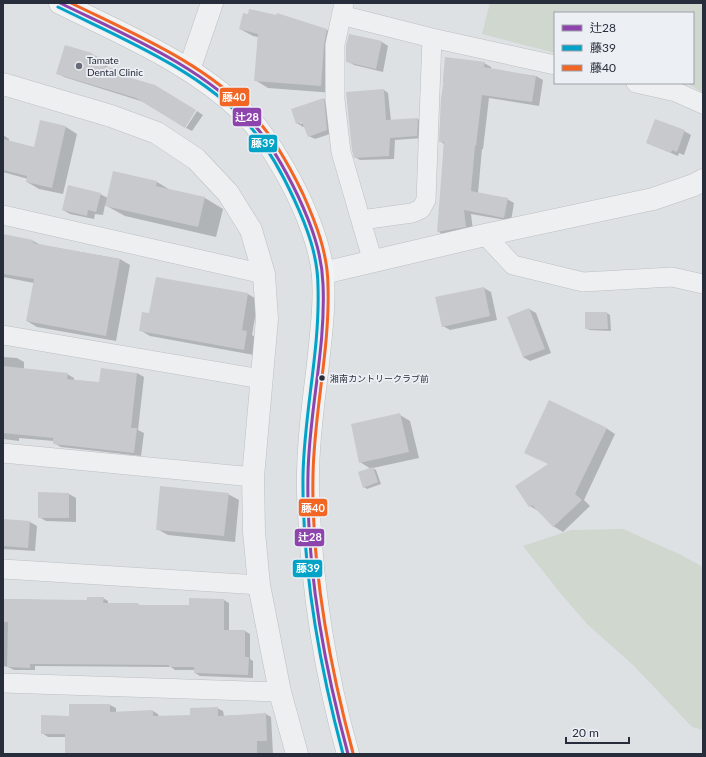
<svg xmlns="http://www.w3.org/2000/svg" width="706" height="757" viewBox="0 0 706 757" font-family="Lato,'Noto Sans JP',sans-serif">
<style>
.green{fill:#cfd7cf}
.shadow{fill:#0003;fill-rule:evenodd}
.building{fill:#c7c9cc}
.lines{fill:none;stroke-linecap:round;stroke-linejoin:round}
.minor-casing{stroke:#bcbfc2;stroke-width:20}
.tertiary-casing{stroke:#bcbfc2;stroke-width:23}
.primary-casing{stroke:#bbbec1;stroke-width:23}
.minor{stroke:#eeeff0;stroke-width:19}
.tertiary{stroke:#eeeff0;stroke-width:22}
.primary{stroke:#f2f4f4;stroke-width:22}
.bus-1-casing{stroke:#eceff4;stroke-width:6}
.bus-2-casing{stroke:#eceff4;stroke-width:6}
.bus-3-casing{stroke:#eceff4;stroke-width:6}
.bus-1{stroke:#8e44ad;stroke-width:3}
.bus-2{stroke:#02a3c7;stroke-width:3}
.bus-3{stroke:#f26522;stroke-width:3}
.poi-dot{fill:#676c76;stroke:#eceff4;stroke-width:1.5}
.bus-dot{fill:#272d3b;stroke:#eceff4;stroke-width:1.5}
.labels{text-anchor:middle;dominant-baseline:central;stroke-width:3.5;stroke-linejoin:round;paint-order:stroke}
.bus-label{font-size:9px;fill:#272d3b;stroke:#eceff4;text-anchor:start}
.poi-label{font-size:10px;fill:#272d3b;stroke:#eceff4;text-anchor:start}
.line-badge{stroke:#eceff4;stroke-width:1.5}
.badge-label{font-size:11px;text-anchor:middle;font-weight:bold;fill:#fff}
</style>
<rect width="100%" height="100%" fill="#dee1e4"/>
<path class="green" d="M490,3H703V93L687,83H693V13H555V53L482,34Z
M623,529L679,554L703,567V730L692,727L633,665L588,625L561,594L523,546L571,530Z"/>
<path class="shadow" d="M240,29L327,30L340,37L334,93L268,88L255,80L258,37L253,36Z
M382,42L388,46L383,72L354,65L347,61Z
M65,46L92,54L108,63L107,68L124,73L131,77V79L144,102L64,77L57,73Z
M484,63L491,67V70L536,76L543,80L539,106L489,98L483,149H482L478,193L507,199L514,203L511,221L471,214L473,230L445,236L439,232L444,144L440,141Z
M384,90L388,93L391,121L418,119L423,121L422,138L395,140L394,159L360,160L355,157Z
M324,99L330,102L333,133L315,139L309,136L305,126L303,127L297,123ZM300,121H308L300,124Z
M197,111L203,115L192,131L186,128Z
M41,121L66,127L77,134L63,194L39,189L27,182L28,179L3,172V135L9,139V141L35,148Z
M684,131L691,135L684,155L679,153L678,156L647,143Z
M114,172L157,182L172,191L205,198L223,209L216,237L125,216L105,205L103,215L95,214L94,219L70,214L63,210L100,194L108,198Z
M3,235L33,241L41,245L120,259L130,265L116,341L37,327L27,321L34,283L3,277Z
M484,288L491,292L497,320L450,330L443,326Z
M248,294L258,300L252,335L257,338L254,355L150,336L140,330L150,314Z
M529,309L536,313L551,353L530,361L523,357Z
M586,313H607L610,315L611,331L589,330L586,328Z
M3,357L17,358L24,362V369L67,374L74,378V380L100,383L137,373L144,377L138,430L144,433L141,456L61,447L54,443V441L19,438V441L3,439Z
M400,415L410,421L419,458L373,468L376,470L381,484L367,489L364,487L371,469L360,462Z
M606,428L615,434L584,500L590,506L563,532L553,526L540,512L530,506L516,487Z
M69,494L76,498V522L46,521L39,517Z
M228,494L239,500L235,542L168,535L157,529Z
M3,520L30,522L37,526L35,551L3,549Z
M103,598L108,601V604H138L141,606H190L224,600L229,603V631H245L250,634V659L253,661V678L200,676L195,673V670H175L171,667L35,666V670H14L8,667L3,666V599L88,601Z
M70,705H110L116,708V713L153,711L158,714L159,717L192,716L217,708L223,711L224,716L266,714L271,717L273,754H66V737H48L42,733L70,717Z"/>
<path class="building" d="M249,9L276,15L277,13L327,29L324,45L321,86L254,81L258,34L239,29L243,13L248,14Z
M349,34L382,41L376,69L346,62V46Z
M65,45L92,53V55L102,58L100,65L125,72L124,76L155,85L196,110L185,128L136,98L56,74Z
M445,57L485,62L484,67L536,76L532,102L482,95L476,146H475L471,191L508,198L504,218L464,210L466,227L437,232L444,142H439L441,98L443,85H444L443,84V79Z
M384,89L386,120L418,118L417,136L390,138L389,156L354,158L352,150L346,92Z
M324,98L327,130L308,137L302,122L296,124L291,109Z
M655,119L685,130L677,152L672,150L671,153L646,143Z
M40,120L66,126L52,188L26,182L27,176L3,170V139L34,147Z
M113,171L157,181L156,186L205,197L198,227L105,206Z
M68,185L101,193L96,212L88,210L87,216L62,210Z
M3,234L33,240V243L120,259L106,336L26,321L34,279L3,274Z
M156,277L248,293L242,330L247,331L244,350L139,331L142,312L149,313Z
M484,287L490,316L442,327L435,297Z
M529,308L545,349L523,357L507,317Z
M585,312H607L608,329H585Z
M3,366L68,373L67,379L99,382L101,368L137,373L131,428H137L134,453L53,444V438L3,433Z
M549,400L607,428L575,494L582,500L553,527L532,505L529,507L515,486L548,464L524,453Z
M400,413L409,452L359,463L351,424Z
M373,467L378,482L363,488L358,472Z
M160,486L229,493L224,536L156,530Z
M38,492L69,493V518H38Z
M3,519L30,521L28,548L3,546Z
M87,597H104L103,603H138V605H189V598L224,599V630H245V657H249L248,675L194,673V667H169V665L30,664V668L7,667L8,622H3V599L87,600Z
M69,704H110V712L153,710V716L190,715V708L218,707V716L266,713L267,741H257V754H65V734H41V715L69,716Z"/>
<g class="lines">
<defs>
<path id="minor" d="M344,3L335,45V100L341,152L373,262
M341,15L432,38L555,65
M636,83L676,92L703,104
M3,215L264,274
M361,220L412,213L421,209L426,200L432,38
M485,235L513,265L583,282L672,277L703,284
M3,335L261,379
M3,453L253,477
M3,569L259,585
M3,683L280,692"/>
<path id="tertiary" d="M189,70L212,3
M3,84L111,116L157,133L196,159L228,193L251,230L264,274L267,319L253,477L254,532L259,585L280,692L297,754
M323,273L485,235L653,199L694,185L703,180"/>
<path id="primary" d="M60,3C124,35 193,63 245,114C263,132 278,158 290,180C304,206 321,246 323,276C325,305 321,334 318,364C313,406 307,449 308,492C311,580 324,669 348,754"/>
</defs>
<use href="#minor" class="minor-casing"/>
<use href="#tertiary" class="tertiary-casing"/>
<use href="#primary" class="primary-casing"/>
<use href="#minor" class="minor"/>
<use href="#tertiary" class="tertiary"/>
<use href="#primary" class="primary"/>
<defs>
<path id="bus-1" d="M60,3C123,34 204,67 251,121C271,143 285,169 298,196C311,224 322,253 323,284C326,348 309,411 308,474C306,567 324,665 348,754"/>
<path id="bus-2" d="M58,7C121,38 201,71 248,124C267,146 282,173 294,199C307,227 318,256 318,287C320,351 304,413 303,476C302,569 319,664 343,754"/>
<path id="bus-3" d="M71,3C134,34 205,63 254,116C274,138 290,167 303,194C316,223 328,254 328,286C330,349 314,412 313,475C311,568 329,663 353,753"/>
</defs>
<use href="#bus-1" class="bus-1-casing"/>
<use href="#bus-2" class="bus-2-casing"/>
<use href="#bus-3" class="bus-3-casing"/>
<use href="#bus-1" class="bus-1"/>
<use href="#bus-2" class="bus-2"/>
<use href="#bus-3" class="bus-3"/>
</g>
<circle class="poi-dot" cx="79" cy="66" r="4"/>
<circle class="bus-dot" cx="322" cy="378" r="3.5"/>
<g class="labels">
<g class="bus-label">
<text x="330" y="378">湘南カントリークラブ前</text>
</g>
<g class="poi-label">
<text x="87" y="60">Tamate<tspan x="87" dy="12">Dental Clinic</tspan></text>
</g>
</g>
<g class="line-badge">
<rect x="219" y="87" width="31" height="20" rx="4" fill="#f26522"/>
<rect x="232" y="107" width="30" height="20" rx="4" fill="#8e44ad"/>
<rect x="248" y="134" width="30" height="19" rx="4" fill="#02a3c7"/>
<rect x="298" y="498" width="30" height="19" rx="4" fill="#f26522"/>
<rect x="294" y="528" width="31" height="19" rx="4" fill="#8e44ad"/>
<rect x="292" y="559" width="31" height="19" rx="4" fill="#02a3c7"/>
</g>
<g class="badge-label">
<text x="234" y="101">藤40</text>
<text x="247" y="121">辻28</text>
<text x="263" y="147">藤39</text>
<text x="313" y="512">藤40</text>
<text x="310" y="541">辻28</text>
<text x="308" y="572">藤39</text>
</g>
<rect width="706" height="757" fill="none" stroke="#272d3b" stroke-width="8"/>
<rect x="554" y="12" width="140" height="72" fill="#eceff4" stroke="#9da1aa"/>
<rect x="562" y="25" width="20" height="6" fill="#8e44ad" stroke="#9da1aa"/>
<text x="590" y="32" font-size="12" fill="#272d3b">辻28</text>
<rect x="562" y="45" width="20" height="6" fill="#02a3c7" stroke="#9da1aa"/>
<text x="590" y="52" font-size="12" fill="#272d3b">藤39</text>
<rect x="562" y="65" width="20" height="6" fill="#f26522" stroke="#9da1aa"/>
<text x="590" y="72" font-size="12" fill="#272d3b">藤40</text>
<path d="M566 737v6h63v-6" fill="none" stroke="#272d3b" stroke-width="2"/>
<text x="572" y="737" font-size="12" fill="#272d3b" stroke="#eceff4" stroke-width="3" paint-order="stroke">20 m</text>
</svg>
